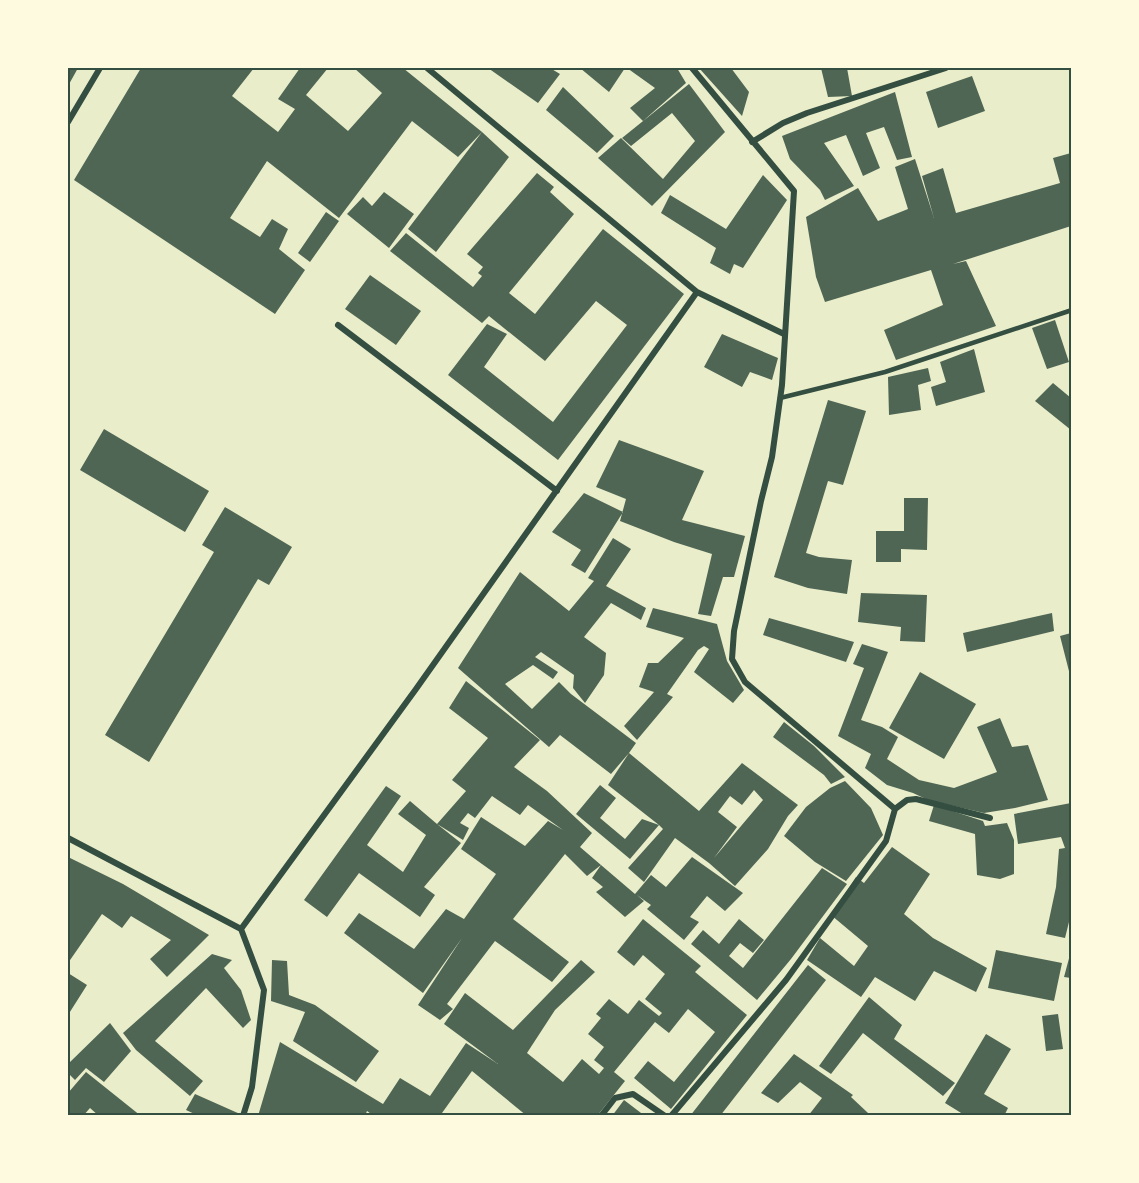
<svg xmlns="http://www.w3.org/2000/svg" width="1139" height="1183" viewBox="0 0 1139 1183" font-family="'IBM Plex Sans',sans-serif">
<style>
.building{fill:#4f6655;fill-rule:evenodd}
.lines{fill:none;stroke-linecap:round;stroke-linejoin:round}
.service{stroke:#344e41;stroke-width:4.5}
.minor{stroke:#344e41;stroke-width:6}
.neatline{fill:none;stroke:#344e41;stroke-width:2}
</style>
<rect width="100%" height="100%" fill="#e9edc9"/>
<path class="building" d="M68,68H78L68,86Z
M141,68H254L232,96L278,132L295,109L278,99L300,68H328L306,95L348,131L382,93L354,68H403L482,132L458,157L412,121L339,218L267,161L230,218L260,237L272,219L288,229L279,249L305,270L275,314L74,180Z
M488,68H550L560,74L538,103Z
M580,68H625L609,92Z
M627,68H677L686,83L643,121L630,108L655,88Z
M699,68H731L749,92L742,116Z
M821,68H847L852,96L828,97Z
M972,76L985,111L938,128L926,92Z
M689,84L725,132L652,206L598,158L621,138L663,179L695,141L672,113L631,146L622,138Z
M563,87L614,136L597,153L546,110Z
M895,92L912,157L897,160L884,127L866,133L880,168L863,176L846,135L824,143L854,186L825,200L820,190L790,159L782,136Z
M482,132L509,157L436,252L408,229Z
M1071,153V226L953,264L966,261L996,326L896,360L884,330L943,305L931,270L825,302L816,277L806,217L858,188L878,221L908,209L895,167L915,159L934,218L922,176L943,168L956,213L1060,183L1053,158Z
M537,173L554,187L550,192L574,214L509,293L535,314L603,229L684,294L558,460L448,375L487,324L507,334L484,367L553,422L627,325L596,301L545,361L489,316L482,323L390,251L406,233L473,287L482,276L478,273L483,267L467,254Z
M763,175L787,200L743,268L734,264L730,274L710,263L716,248L661,213L670,195L726,229Z
M384,192L414,214L389,248L347,214L363,197L372,206Z
M326,212L339,221L310,262L298,253Z
M370,275L421,311L396,345L345,309Z
M1055,320L1069,362L1047,369L1032,328Z
M722,334L778,358L772,380L750,372L742,387L704,367Z
M974,349L985,392L936,406L931,387L946,382L940,362Z
M928,368L931,381L918,385L921,410L889,415L888,377Z
M1053,383L1071,398V430L1035,401Z
M828,400L866,411L843,485L828,481L806,553L819,557L852,560L847,594L808,588L774,577Z
M104,429L209,491L185,532L80,470Z
M619,440L704,471L682,520L745,536L734,577H723L711,616L698,614L712,554L674,542L620,521L626,499L596,487Z
M584,493L623,512L585,573L571,565L581,550L552,532Z
M904,498H928L927,550L901,549V562H876V531H904Z
M225,507L292,547L269,585L258,579L149,762L105,735L214,552L202,545Z
M613,538L631,549L606,586L646,608L641,620L611,603L584,637L606,653L604,675L585,703L573,688L574,675L541,652L535,657L558,672L553,679L533,665L505,684L532,709L559,682L571,694L636,743L629,753L699,811L742,763L798,805L788,816L768,849L735,886L709,863L675,838L644,882L628,868L663,829L659,825L630,859L576,814L600,785L616,798L600,818L625,839L642,819L659,825L608,785L629,753L611,774L560,735L549,747L458,668L520,572L569,611L594,581L588,578ZM754,790L763,800L714,858L737,827L718,812L730,796L742,805Z
M861,593L927,595L925,642L900,641L901,627L858,622Z
M653,608L717,624L727,661L744,690L733,703L694,672L709,649L704,646L698,650L667,694L673,697L637,740L624,726L654,692L639,687L648,663H658L684,638L646,627Z
M1052,613L1054,631L967,652L963,633Z
M769,618L854,642L846,662L763,635Z
M1071,633V679L1060,636Z
M862,644L888,652L861,720L882,727L898,737L887,759L919,780L954,788L997,772L977,727L1000,718L1012,747L1028,745L1048,800L1015,808L984,813L928,800L913,793L887,785L865,768L871,754L838,736L864,668L853,664Z
M920,672L976,704L944,759L889,728Z
M466,681L540,740L514,767L547,791L592,833L580,847L601,865L587,876L565,854L513,919L569,962L552,982L495,941L447,1004L453,1009L440,1020L418,1005L462,938L423,993L344,933L359,913L414,949L446,909L464,919L496,874L461,849L481,817L525,846L548,821L563,830L528,805L520,815L492,796L475,818L468,813L460,823L469,828L463,840L437,824L461,843L424,887L435,895L420,917L359,873L327,917L304,900L386,786L401,796L367,845L403,872L426,835L398,814L410,801L437,824L466,791L452,780L488,738L449,708Z
M784,722L814,746L845,777L831,784L824,775L773,737Z
M845,781L871,808L883,835L846,881L815,862L784,836L806,807L830,788Z
M1071,803V914L1065,938L1046,934L1056,887L1059,849L1065,848L1061,837L1018,844L1014,814Z
M934,805L983,821L985,826L1007,823L1014,840V874L1000,879L977,875L975,834L929,821Z
M892,847L930,874L904,914L933,938L987,968L976,992L934,971L915,1001L875,977L861,997L807,960L820,938L854,966L868,946L831,915L856,877L864,883Z
M68,857L123,884L209,935L167,977L150,959L171,940L131,916L122,928L102,914L68,963Z
M692,857L743,893L725,911L707,896L690,917L699,922L684,940L647,909L651,905L637,895L644,901L625,917L596,892L603,887L592,878L601,865L635,894L651,875L666,887Z
M822,868L847,884L791,959L757,1000L691,944L703,930L719,944L739,919L764,940L753,953L740,943L729,956L743,968Z
M643,919L701,966L695,972L747,1015L671,1109L634,1078L648,1061L674,1082L715,1032L688,1009L669,1033L655,1022L614,1072L625,1081L597,1116H527L472,1071L442,1113L446,1116H374L367,1111L365,1116H258L280,1042L383,1104L400,1078L430,1096L466,1043L498,1064L444,1024L465,993L513,1030L581,960L595,972L555,1010L527,1053L563,1082L582,1059L599,1074L604,1068L594,1060L604,1047L588,1034L601,1018L596,1014L609,999L628,1014L639,1000L659,1016L662,1013L645,999L665,974L643,955L634,966L617,952Z
M996,950L1062,963L1054,1001L988,988Z
M1071,951V978L1064,977Z
M212,954L232,960L224,968L241,990L251,1020L243,1028L206,988L155,1041L203,1081L190,1096L136,1050L123,1033Z
M272,960L287,961L289,995L315,1005L379,1051L356,1082L293,1041L305,1012L271,1001Z
M808,965L826,980L720,1116H690Z
M68,973L87,985L68,1015Z
M869,997L902,1025L894,1039L955,1083L943,1096L863,1033L831,1074L819,1066Z
M1058,1014L1063,1049L1046,1051L1042,1016Z
M110,1023L131,1051L104,1082L86,1068L75,1080L68,1073V1064Z
M986,1034L1011,1049L984,1094L1008,1108L1004,1116H966L945,1103Z
M794,1054L853,1095L851,1097L868,1113L866,1116H808L822,1098L800,1082L778,1103L761,1093Z
M86,1072L141,1116H99L90,1108L83,1116L68,1115V1093Z
M195,1094L240,1114L239,1116H199L186,1110Z
M624,1100L645,1116H612Z"/>
<g class="lines">
<path class="service" d="M780,398L885,372L1072,310"/>
<path class="minor" d="M427,68L697,292L784,334
M68,122L100,68
M752,142L783,123L807,113L946,68
M338,325L557,491
M895,809L907,800L916,799L990,818
M68,838L241,929L264,990L252,1087L243,1116
M241,929L416,689L697,292
M601,1116L615,1098L633,1094L665,1116
M671,1116L786,980L886,841L895,809L745,682L732,659L734,631L761,501L772,457L782,385L794,191L692,68"/>
</g>
<rect width="1139" height="1183" fill="none" stroke="#fefae0" stroke-width="138"/>
<rect x="69" y="69" width="1001" height="1045" class="neatline"/>
</svg>
